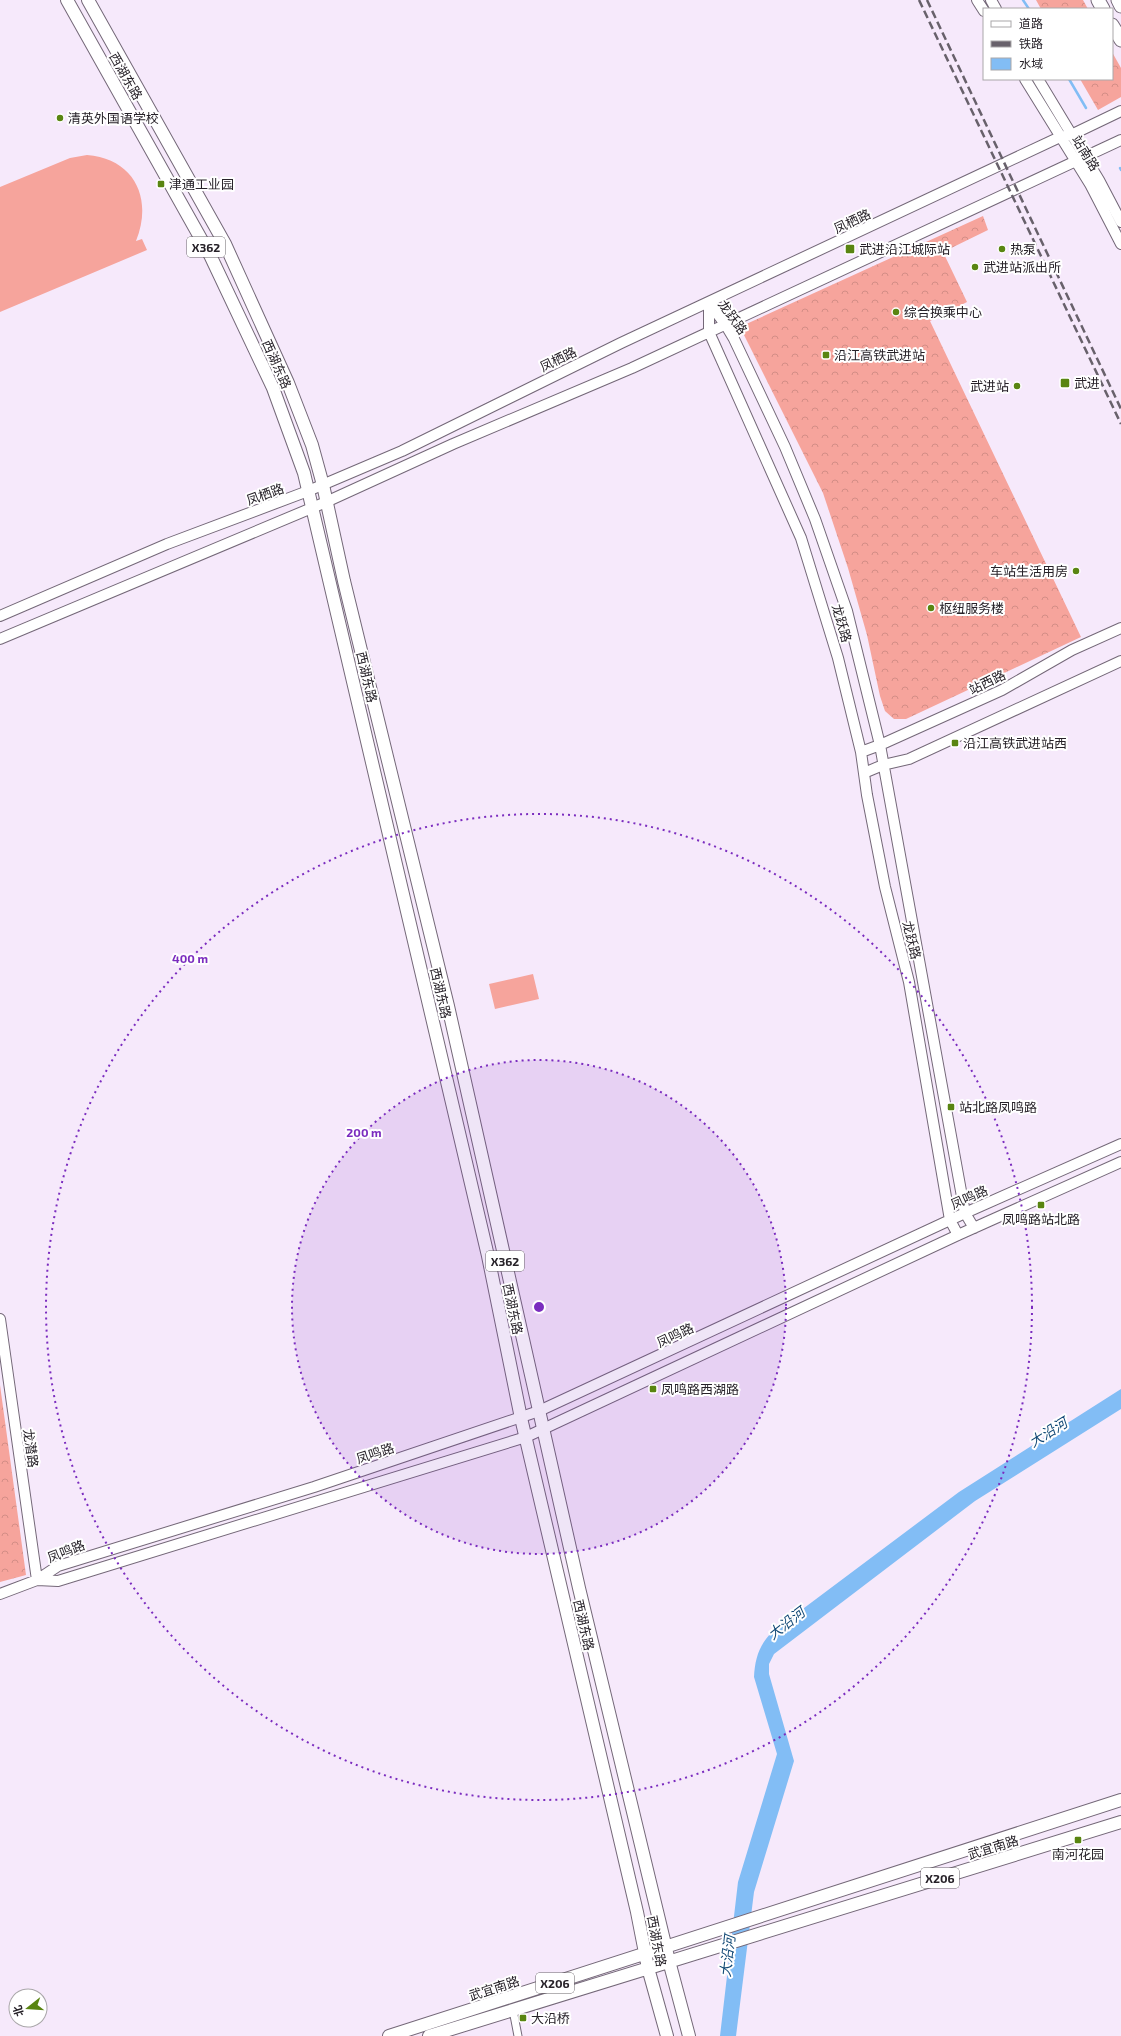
<svg xmlns="http://www.w3.org/2000/svg" width="1121" height="2036" viewBox="0 0 1121 2036" font-family="'Exo 2','Noto Sans SC',sans-serif">
<style>
.grass{fill:#f6a49c}
.forest{fill:url(#forest-crowns)}
.water{fill:#82bdf5}
.lines{fill:none;stroke-linecap:round;stroke-linejoin:round}
.stream{stroke:#82bdf5;stroke-width:2.5}
.street-casing{stroke:#746878;stroke-width:9}
.secondary-casing{stroke:#746878;stroke-width:12}
.primary-casing{stroke:#746878;stroke-width:14}
.highway-casing{stroke:#746878;stroke-width:15}
.street{stroke:#fff;stroke-width:7}
.secondary{stroke:#fff;stroke-width:10}
.primary{stroke:#fff;stroke-width:12}
.highway{stroke:#fff;stroke-width:13}
.rail{stroke:#68616b;stroke-width:2.5;stroke-dasharray:8 4;stroke-linecap:butt}
.ring{fill:none;stroke:#7b2cbf;stroke-width:2;stroke-dasharray:2 4}
.poi-dot{fill:#598511;stroke:#fff;stroke-width:1.5}
.labels{text-anchor:middle;dominant-baseline:central;stroke-width:4;stroke-linejoin:round;paint-order:stroke}
.shield{fill:#fff;stroke:#686469;stroke-width:1}
.shield-label{font-size:12px;font-weight:bold;fill:#272229}
.street-label{font-size:13px;fill:#272229;stroke:#fff}
.poi-label{font-size:13px;fill:#272229;stroke:#fff;text-anchor:start}
.water-label{font-size:14px;font-style:italic;fill:#124976;stroke:#fff}
.centre{fill:#7b2cbf;stroke:#fff;stroke-width:2}
.ring-label{font-size:12px;text-anchor:middle;font-weight:bold;fill:#7b2cbf;stroke:#fff;stroke-width:4;stroke-linejoin:round;paint-order:stroke}
</style>
<defs>
<pattern id="forest-crowns" width="20" height="18" patternUnits="userSpaceOnUse"><rect width="20" height="18" fill="#f6a49c"/><path d="M2 6a3 3 0 1 1 6 0M12 15a3 3 0 1 1 6 0" fill="none" stroke="#d38d86"/></pattern>
</defs>
<rect width="100%" height="100%" fill="#f6e9fb"/>
<path class="grass" d="M87,155C135,159 153,199 136,241L142,239L147,250L0,312V187L70,158Z
M533,974L539,999L495,1009L489,984Z"/>
<path class="forest" d="M1036,0H1083L1088,9H1041Z
M1112,52L1121,68V97L1098,110L1080,79H1112Z
M983,216L988,230L943,252L967,302L930,321L1081,637L906,719H894L885,711L880,696L867,635L848,568L823,493L742,331L744,325Z
M0,1385L26,1575L0,1582Z"/>
<path class="water" d="M1121,1389V1409L975,1501L774,1654L769,1664V1674L794,1761L754,1892L736,2036H720L738,1882L777,1754L754,1677C755,1659 759,1645 772,1632L959,1492Z"/>
<g class="lines">
<path class="stream" d="M1023,0L1029,9
M1069,79L1086,108
M1120,168L1121,170"/>
<defs>
<path id="street" d="M513,2010L518,2036"/>
<path id="secondary" d="M977,0L984,11
M991,0L996,9
M1025,79L1090,184L1121,244
M1038,79L1099,180L1121,222
M709,303V332L801,538L838,658L861,752L867,795L885,887L909,982L950,1220L958,1235
M709,303L725,324L734,339L785,447L815,519L847,611L880,745L965,1213L974,1228
M0,616L167,544L308,491L402,451L621,343L1060,137L1071,135L1121,111
M0,639L326,502L453,444L632,368L1121,140
M861,752L880,745L1002,690L1072,650L1121,628
M864,773L883,765L909,759L1121,661
M0,1319L37,1580
M37,1580L58,1581L526,1437L958,1235L1121,1162
M0,1594L37,1580L58,1566L314,1487L539,1411L965,1213L1121,1144"/>
<path id="primary" d="M67,0L210,255L273,388L304,473L488,1256L521,1418L637,1912L648,1968L667,2036
M88,0L225,244L288,383L312,445L323,485L344,581L448,1006L579,1588L669,1961L689,2036
M389,2036L1121,1800
M429,2036L1121,1822"/>
<path id="highway" d="M1098,0L1103,9
M1118,0L1121,6
M1112,25L1121,40"/>
</defs>
<use href="#street" class="street-casing"/>
<use href="#secondary" class="secondary-casing"/>
<use href="#primary" class="primary-casing"/>
<use href="#highway" class="highway-casing"/>
<use href="#street" class="street"/>
<use href="#secondary" class="secondary"/>
<use href="#primary" class="primary"/>
<use href="#highway" class="highway"/>
<path class="rail" d="M919,0L1121,424
M927,0L1121,409"/>
</g>
<circle cx="539" cy="1307" r="247" fill="#7b2cbf" fill-opacity=".12"/>
<g class="ring">
<circle cx="539" cy="1307" r="247"/>
<circle cx="539" cy="1307" r="493"/>
</g>
<g class="poi-dot">
<circle cx="60" cy="118" r="4"/>
<rect x="157" y="180" width="8" height="8" rx="2"/>
<rect x="845" y="244" width="10" height="10" rx="2"/>
<circle cx="1002" cy="249" r="4"/>
<circle cx="975" cy="267" r="4"/>
<circle cx="896" cy="312" r="4"/>
<rect x="822" y="351" width="8" height="8" rx="2"/>
<rect x="1060" y="378" width="10" height="10" rx="2"/>
<circle cx="1017" cy="386" r="4"/>
<circle cx="1076" cy="571" r="4"/>
<circle cx="931" cy="608" r="4"/>
<rect x="951" y="739" width="8" height="8" rx="2"/>
<rect x="947" y="1103" width="8" height="8" rx="2"/>
<rect x="1037" y="1201" width="8" height="8" rx="2"/>
<rect x="649" y="1385" width="8" height="8" rx="2"/>
<rect x="1074" y="1836" width="8" height="8" rx="2"/>
<rect x="519" y="2014" width="8" height="8" rx="2"/>
</g>
<g class="labels">
<g class="shield">
<rect x="187" y="237" width="38" height="20" rx="3"/>
<rect x="486" y="1251" width="38" height="20" rx="3"/>
<rect x="921" y="1868" width="38" height="20" rx="3"/>
<rect x="536" y="1973" width="38" height="20" rx="3"/>
</g>
<g class="shield-label">
<text x="206" y="247">X362</text>
<text x="505" y="1261">X362</text>
<text x="940" y="1878">X206</text>
<text x="555" y="1983">X206</text>
</g>
<g class="street-label">
<text transform="translate(126 76) rotate(60)">西湖东路</text>
<text transform="translate(1086 153) rotate(58)">站南路</text>
<text transform="translate(852 221) rotate(-25)">凤栖路</text>
<text transform="translate(733 317) rotate(54)">龙跃路</text>
<text transform="translate(558 359) rotate(-26)">凤栖路</text>
<text transform="translate(277 364) rotate(66)">西湖东路</text>
<text transform="translate(265 494) rotate(-20)">凤栖路</text>
<text transform="translate(842 623) rotate(74)">龙跃路</text>
<text transform="translate(367 677) rotate(77)">西湖东路</text>
<text transform="translate(987 682) rotate(-26)">站西路</text>
<text transform="translate(912 940) rotate(76)">龙跃路</text>
<text transform="translate(441 993) rotate(77)">西湖东路</text>
<text transform="translate(969 1197) rotate(-24)">凤鸣路</text>
<text transform="translate(513 1309) rotate(78)">西湖东路</text>
<text transform="translate(675 1335) rotate(-25)">凤鸣路</text>
<text transform="translate(31 1448) rotate(82)">龙潜路</text>
<text transform="translate(375 1453) rotate(-18)">凤鸣路</text>
<text transform="translate(66 1551) rotate(-21)">凤鸣路</text>
<text transform="translate(584 1625) rotate(77)">西湖东路</text>
<text transform="translate(993 1847) rotate(-17)">武宜南路</text>
<text transform="translate(657 1941) rotate(79)">西湖东路</text>
<text transform="translate(494 1988) rotate(-18)">武宜南路</text>
</g>
<g class="poi-label">
<text x="68" y="118">清英外国语学校</text>
<text x="169" y="184">津通工业园</text>
<text x="859" y="249">武进沿江城际站</text>
<text x="1010" y="249">热泵</text>
<text x="983" y="267">武进站派出所</text>
<text x="904" y="312">综合换乘中心</text>
<text x="834" y="355">沿江高铁武进站</text>
<text x="1074" y="383">武进</text>
<text x="1009" y="386" text-anchor="end">武进站</text>
<text x="1068" y="571" text-anchor="end">车站生活用房</text>
<text x="939" y="608">枢纽服务楼</text>
<text x="963" y="743">沿江高铁武进站西</text>
<text x="959" y="1107">站北路凤鸣路</text>
<text x="1041" y="1219" text-anchor="middle">凤鸣路站北路</text>
<text x="661" y="1389">凤鸣路西湖路</text>
<text x="1078" y="1854" text-anchor="middle">南河花园</text>
<text x="531" y="2018">大沿桥</text>
</g>
<g class="water-label">
<text transform="translate(1048 1432) rotate(-32)">大沿河</text>
<text transform="translate(786 1623) rotate(-38)">大沿河</text>
<text transform="translate(727 1956) rotate(-83)">大沿河</text>
</g>
</g>
<circle cx="539" cy="1307" r="6" class="centre"/>
<g class="ring-label">
<text x="190" y="963">400 m</text>
<text x="364" y="1137">200 m</text>
</g>
<rect x="983" y="8" width="130" height="72" fill="#ffffff" stroke="#a9a7a9"/>
<rect x="991" y="21" width="20" height="6" fill="#ffffff" stroke="#a9a7a9"/>
<text x="1019" y="28" font-size="12" fill="#272229">道路</text>
<rect x="991" y="41" width="20" height="6" fill="#68616b" stroke="#a9a7a9"/>
<text x="1019" y="48" font-size="12" fill="#272229">铁路</text>
<rect x="991" y="58" width="20" height="12" fill="#82bdf5" stroke="#a9a7a9"/>
<text x="1019" y="68" font-size="12" fill="#272229">水域</text>
<g transform="translate(28 2008) rotate(253)"><circle r="19" fill="#ffffff" stroke="#a9a7a9"/>
<path d="M0-3L7 15L0 10L-7 15Z" fill="#598511"/>
<text y="-6" font-size="11" font-weight="bold" text-anchor="middle" fill="#272229">北</text>
</g>
</svg>
